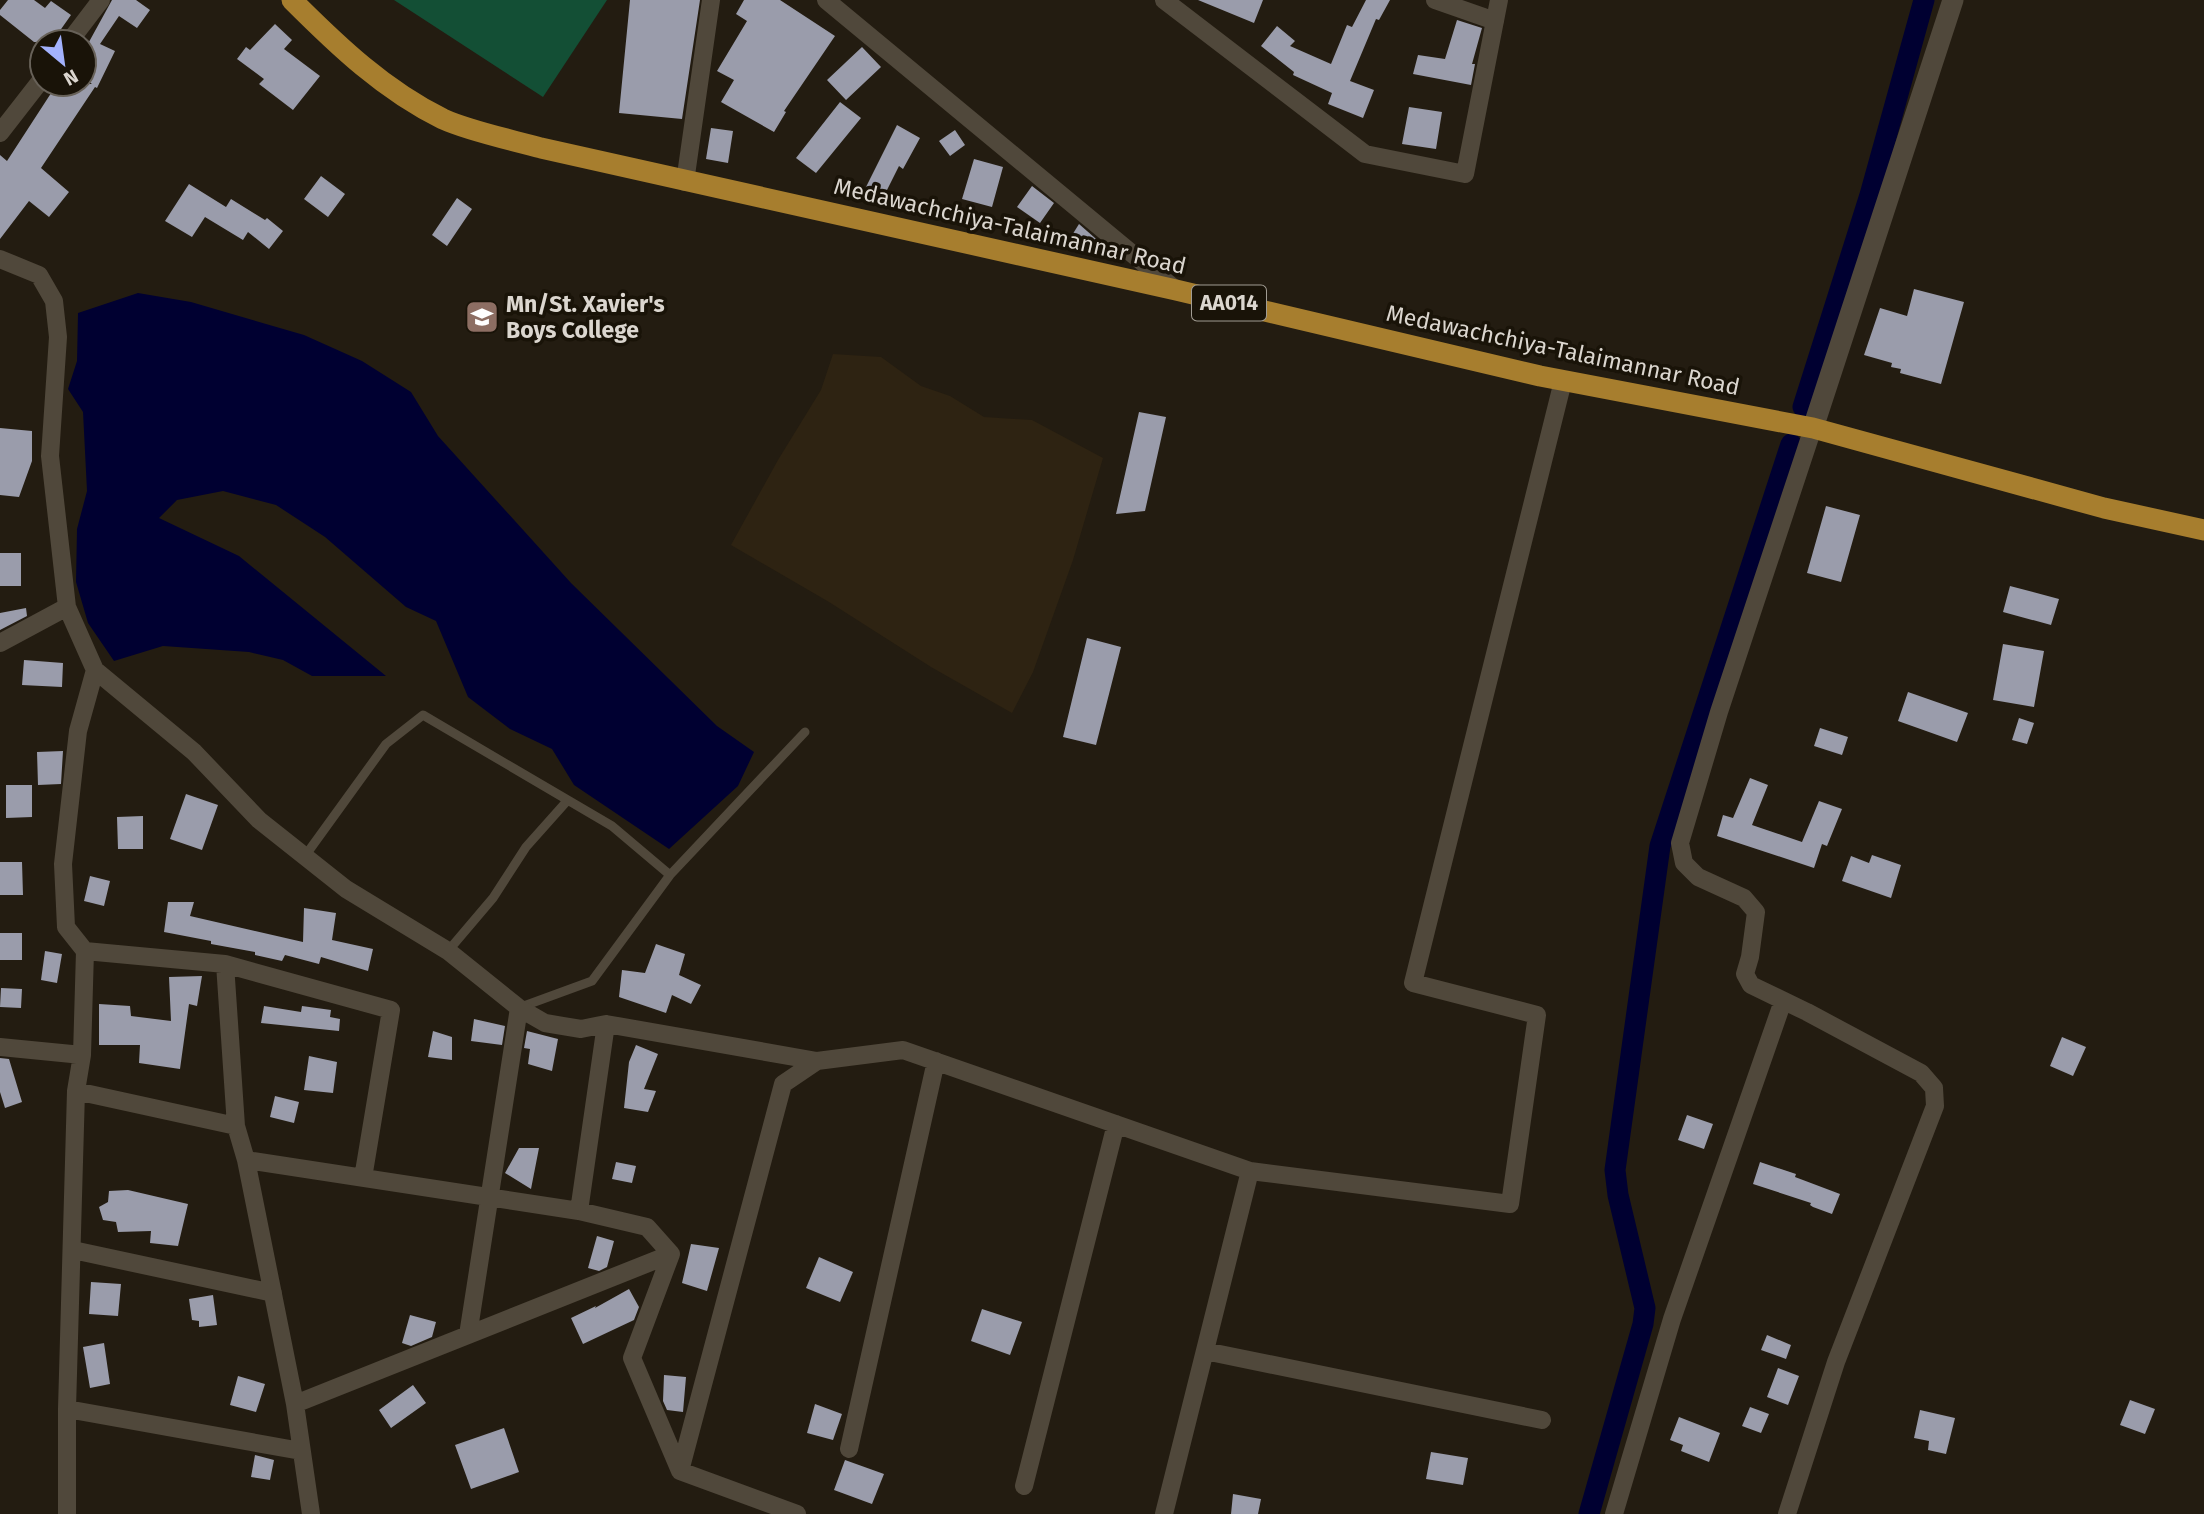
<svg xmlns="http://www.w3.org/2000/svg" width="2204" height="1514" viewBox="0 0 2204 1514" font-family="'Fira Sans',sans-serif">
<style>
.built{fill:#2e2312}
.green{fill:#134f35}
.water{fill:#000031}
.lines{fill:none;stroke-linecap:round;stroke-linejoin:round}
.canal{stroke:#000031;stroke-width:21}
.building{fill:#9a9cab}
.service{stroke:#50483b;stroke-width:9}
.minor{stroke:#50483b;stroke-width:18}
.tertiary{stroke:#50483b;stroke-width:21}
.trunk{stroke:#a77e2e;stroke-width:21}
.labels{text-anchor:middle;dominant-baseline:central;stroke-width:7;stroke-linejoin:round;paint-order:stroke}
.shield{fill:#191308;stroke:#a19c93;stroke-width:2}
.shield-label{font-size:21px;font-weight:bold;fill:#dbd6cf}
.street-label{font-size:23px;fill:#dbd6cf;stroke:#191308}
.poi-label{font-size:23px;font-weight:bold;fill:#dbd6cf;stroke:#191308;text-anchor:start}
</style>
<rect width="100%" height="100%" fill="#231c11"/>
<path class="built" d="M833,354L881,357L921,386L950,396L984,417L1032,420L1103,458L1073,560L1033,672L1012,713L931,667L829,602L731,545L778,460L821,390Z"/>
<path class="green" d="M394,0H607L543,97Z"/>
<path class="water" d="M138,293L191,302L304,335L362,361L411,392L438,436L571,583L717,726L754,752L738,786L669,849L574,785L552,749L510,729L468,697L436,621L406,607L325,537L276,505L223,491L177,500L159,518L239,556L386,676H312L283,660L249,652L163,646L114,661L88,623L76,582L77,529L87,491L83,412L68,389L77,361L78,313Z"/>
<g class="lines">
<path class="canal" d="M1803,407L1870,195L1924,0
M1589,1514L1643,1324L1645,1308L1618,1195L1615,1170L1660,846L1791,444"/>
</g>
<path class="building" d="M8,0H34L45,8L51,1L71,15L52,42H34L0,15V10Z
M112,0H136L150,10L137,28L119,16L100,44L115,51L97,88L95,87L41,168L69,192L49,217L29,201L0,239V155L7,161L57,84H92L84,78V51Z
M630,0H700L682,119L619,113Z
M744,0H780L835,36L784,111L786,112L774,132L721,102L734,80L717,71L747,21L736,14Z
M1198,0H1263L1254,23Z
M1366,0H1390L1379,20L1376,19L1350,81L1374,90L1363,118L1328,104L1332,93L1293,75L1294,72L1261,46L1277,26L1295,41L1290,46L1331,64L1347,25L1352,27Z
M1457,20L1482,28L1472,64H1475L1471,85L1413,74L1418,55L1445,59Z
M275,24L292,40L284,49L320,76L293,110L259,84L264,79L237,59L246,47L250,50Z
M862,47L881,67L846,100L827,80Z
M840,102L861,118L816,173L796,158Z
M1409,107L1442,112L1436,149L1402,144Z
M897,125L920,138L903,169L899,166L880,204L862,195Z
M711,128L733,131L728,163L706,159Z
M955,130L965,145L950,156L939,141Z
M974,159L1003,167L992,207L962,199Z
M321,176L345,194L328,217L304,199Z
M189,184L226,207L231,199L265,220L267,218L283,231L269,249L248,232L243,240L205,217L192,237L165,221Z
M1032,186L1054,203L1040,223L1017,207Z
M457,198L472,209L447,246L432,235Z
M1079,224L1103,245L1095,257L1069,240Z
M1914,289L1964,302L1941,384L1900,373L1901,369L1891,367L1892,363L1864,355L1880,308L1907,316Z
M1139,412L1166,417L1145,511L1116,514Z
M0,428L32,431V461L19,497L0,495Z
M1826,506L1860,515L1841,582L1807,573Z
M0,553H21V586H0Z
M2010,586L2059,599L2051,625L2003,612Z
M26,608L27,616L0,630V613Z
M1087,638L1121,647L1096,745L1063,737Z
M2003,644L2044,651L2034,707L1993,700Z
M24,660L63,663L62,687L22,685Z
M1908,692L1968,713L1957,742L1898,721Z
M2019,718L2034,723L2027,744L2012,740Z
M1820,728L1848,737L1842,755L1814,746Z
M63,751L61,784L38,785L37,752Z
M1750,778L1768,785L1752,825L1802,842L1819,801L1842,809L1827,846L1822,844L1814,868L1717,836L1723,815L1733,818Z
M6,785H32V817L6,818Z
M186,794L218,805L202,850L170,839Z
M143,816V849H118L117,817Z
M1872,855L1901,865L1891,898L1842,881L1851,856L1869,863Z
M0,862H22L23,895H0Z
M90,876L110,881L104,906L84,901Z
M168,902H194L190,916L303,942L304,908L336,913L332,940L373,949L368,971L321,957L319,964L285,955L282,961L255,955V952L211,944V941L164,932Z
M0,933H22V960H0Z
M656,944L685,954L679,975L701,985L691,1004L672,995L666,1013L619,997L622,970L645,973Z
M45,951L62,954L57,983L41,980Z
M202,976L197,1006L189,1004L180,1069L139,1063L140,1045H99V1004L130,1006L131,1016L171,1021L169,977Z
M1,988L22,989L21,1008L0,1007Z
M264,1006L301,1012L302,1006L331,1010L330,1017L340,1019L339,1031L261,1023Z
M474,1019L505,1026L502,1045L471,1041Z
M433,1031L452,1037V1060L428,1057Z
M527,1031L558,1039L552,1071L528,1064L530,1049L524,1048Z
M2062,1037L2086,1047L2073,1076L2050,1066Z
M636,1045L658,1054L644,1089L656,1091L648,1112L624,1108L629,1062Z
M309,1056L337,1062L333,1093L304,1090Z
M0,1058L9,1059L22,1102L5,1108L0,1092Z
M275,1096L299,1102L294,1123L270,1117Z
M1687,1115L1713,1124L1704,1149L1678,1140Z
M519,1148H539L531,1189L505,1173Z
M616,1162L636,1166L632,1183L612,1179Z
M1760,1162L1796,1174L1795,1177L1840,1194L1832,1214L1813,1207L1810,1205L1811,1203L1753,1184Z
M128,1190L188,1204L178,1246L150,1243L151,1231L118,1232L116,1222L103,1220L99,1207L108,1202L109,1191Z
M597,1236L614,1241L607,1267L599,1271L588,1268Z
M691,1244L719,1248L707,1291L682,1283Z
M819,1257L853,1272L840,1302L806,1288Z
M91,1282L121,1284L118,1316L89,1314Z
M629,1289L639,1307L634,1320L583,1344L571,1318L596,1306L595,1308Z
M213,1295L217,1325L199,1327V1321L192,1320L189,1299Z
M982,1309L1022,1322L1010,1355L971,1341Z
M410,1315L436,1322L432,1337L411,1346L402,1343Z
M1767,1335L1791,1345L1786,1359L1761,1350Z
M104,1343L110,1384L90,1388L83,1347Z
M1778,1368L1799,1376L1788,1405L1767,1397Z
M664,1375L686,1377L683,1412L667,1410L663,1401Z
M238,1376L265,1384L256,1412L230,1405Z
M413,1385L426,1403L391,1428L379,1410Z
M2130,1400L2155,1409L2145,1434L2120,1425Z
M815,1404L842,1414L833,1440L807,1433Z
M1750,1407L1769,1414L1761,1433L1742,1426Z
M1920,1410L1955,1418L1946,1454L1928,1450L1929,1441L1914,1438Z
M1679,1417L1720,1433L1709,1462L1681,1451L1683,1445L1670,1440Z
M504,1428L519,1472L471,1489L455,1445Z
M1431,1452L1468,1458L1463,1485L1426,1479Z
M255,1455L274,1460L270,1480L251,1477Z
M845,1460L884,1474L872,1504L834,1490Z
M1233,1494L1261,1499L1258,1514H1231Z"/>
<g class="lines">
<path class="service" d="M305,856L386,744L423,715L612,826L670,875
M448,951L493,898L526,847L567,801
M521,1007L592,981L670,875L805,732"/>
<path class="minor" d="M826,0L1176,290
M1164,0L1365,154L1465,174L1499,0
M1435,0L1495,21
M69,42L101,0
M0,133L42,79
M685,182L711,0
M0,259L39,275L54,301L58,337L50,456L67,607L95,670L194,752L259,820L346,889L448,951L519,1008L545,1023L581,1029L606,1024L817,1061
M0,643L67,607
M85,951L225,964L391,1010L363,1178
M225,964L236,1126L246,1160L295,1404L311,1514
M0,1047L82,1055
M76,1091L236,1126
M246,1160L579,1211L647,1227L671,1254
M1250,1171L1510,1204L1537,1015L1413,983L1563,381
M579,1211L606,1024
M73,1250L273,1293
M671,1254L632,1358L680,1471L797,1514
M468,1335L519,1008
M1205,1351L1542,1420
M295,1404L671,1254
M67,1409L301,1451
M849,1449L936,1061
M680,1471L783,1084L817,1061L903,1050L1250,1171L1164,1514
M1024,1486L1116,1124
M67,1514V1409L76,1091L82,1055L85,951L66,927L63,864L78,731L95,670
M1614,1514L1672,1319L1783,1001
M1787,1514L1836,1362L1935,1106L1934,1088L1921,1073L1807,1012L1751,985L1745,974L1750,957L1756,912L1744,898L1698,877L1684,863L1680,843L1719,712L1813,428"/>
<path class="tertiary" d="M1813,428L1953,0"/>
<path class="trunk" d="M292,0C338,46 384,90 443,119C469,131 512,140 541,148L1176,290L1540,376L1813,428L2104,508L2204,530"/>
</g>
<defs>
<symbol id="school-square" viewBox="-11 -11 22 22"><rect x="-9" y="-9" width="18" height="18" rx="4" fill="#8d6e63" stroke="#191308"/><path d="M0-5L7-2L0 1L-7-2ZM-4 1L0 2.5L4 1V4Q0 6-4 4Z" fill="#fff"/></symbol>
</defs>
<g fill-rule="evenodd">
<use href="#school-square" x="463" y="298" width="38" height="38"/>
</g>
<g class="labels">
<rect class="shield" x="1192" y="285.5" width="74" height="35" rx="5"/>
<g class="shield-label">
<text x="1229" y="303">AA014</text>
</g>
<g class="street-label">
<text transform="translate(1010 226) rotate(13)">Medawachchiya-Talaimannar Road</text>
<text transform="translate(1563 350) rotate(12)">Medawachchiya-Talaimannar Road</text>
</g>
<g class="poi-label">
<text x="506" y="304">Mn/St. Xavier's<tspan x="506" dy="26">Boys College</tspan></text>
</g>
</g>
<g transform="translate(63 63) rotate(151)"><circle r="33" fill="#191308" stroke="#676158" stroke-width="2"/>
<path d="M0-5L12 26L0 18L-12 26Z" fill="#a3b2fd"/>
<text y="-10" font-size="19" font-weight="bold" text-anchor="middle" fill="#dbd6cf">N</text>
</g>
</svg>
